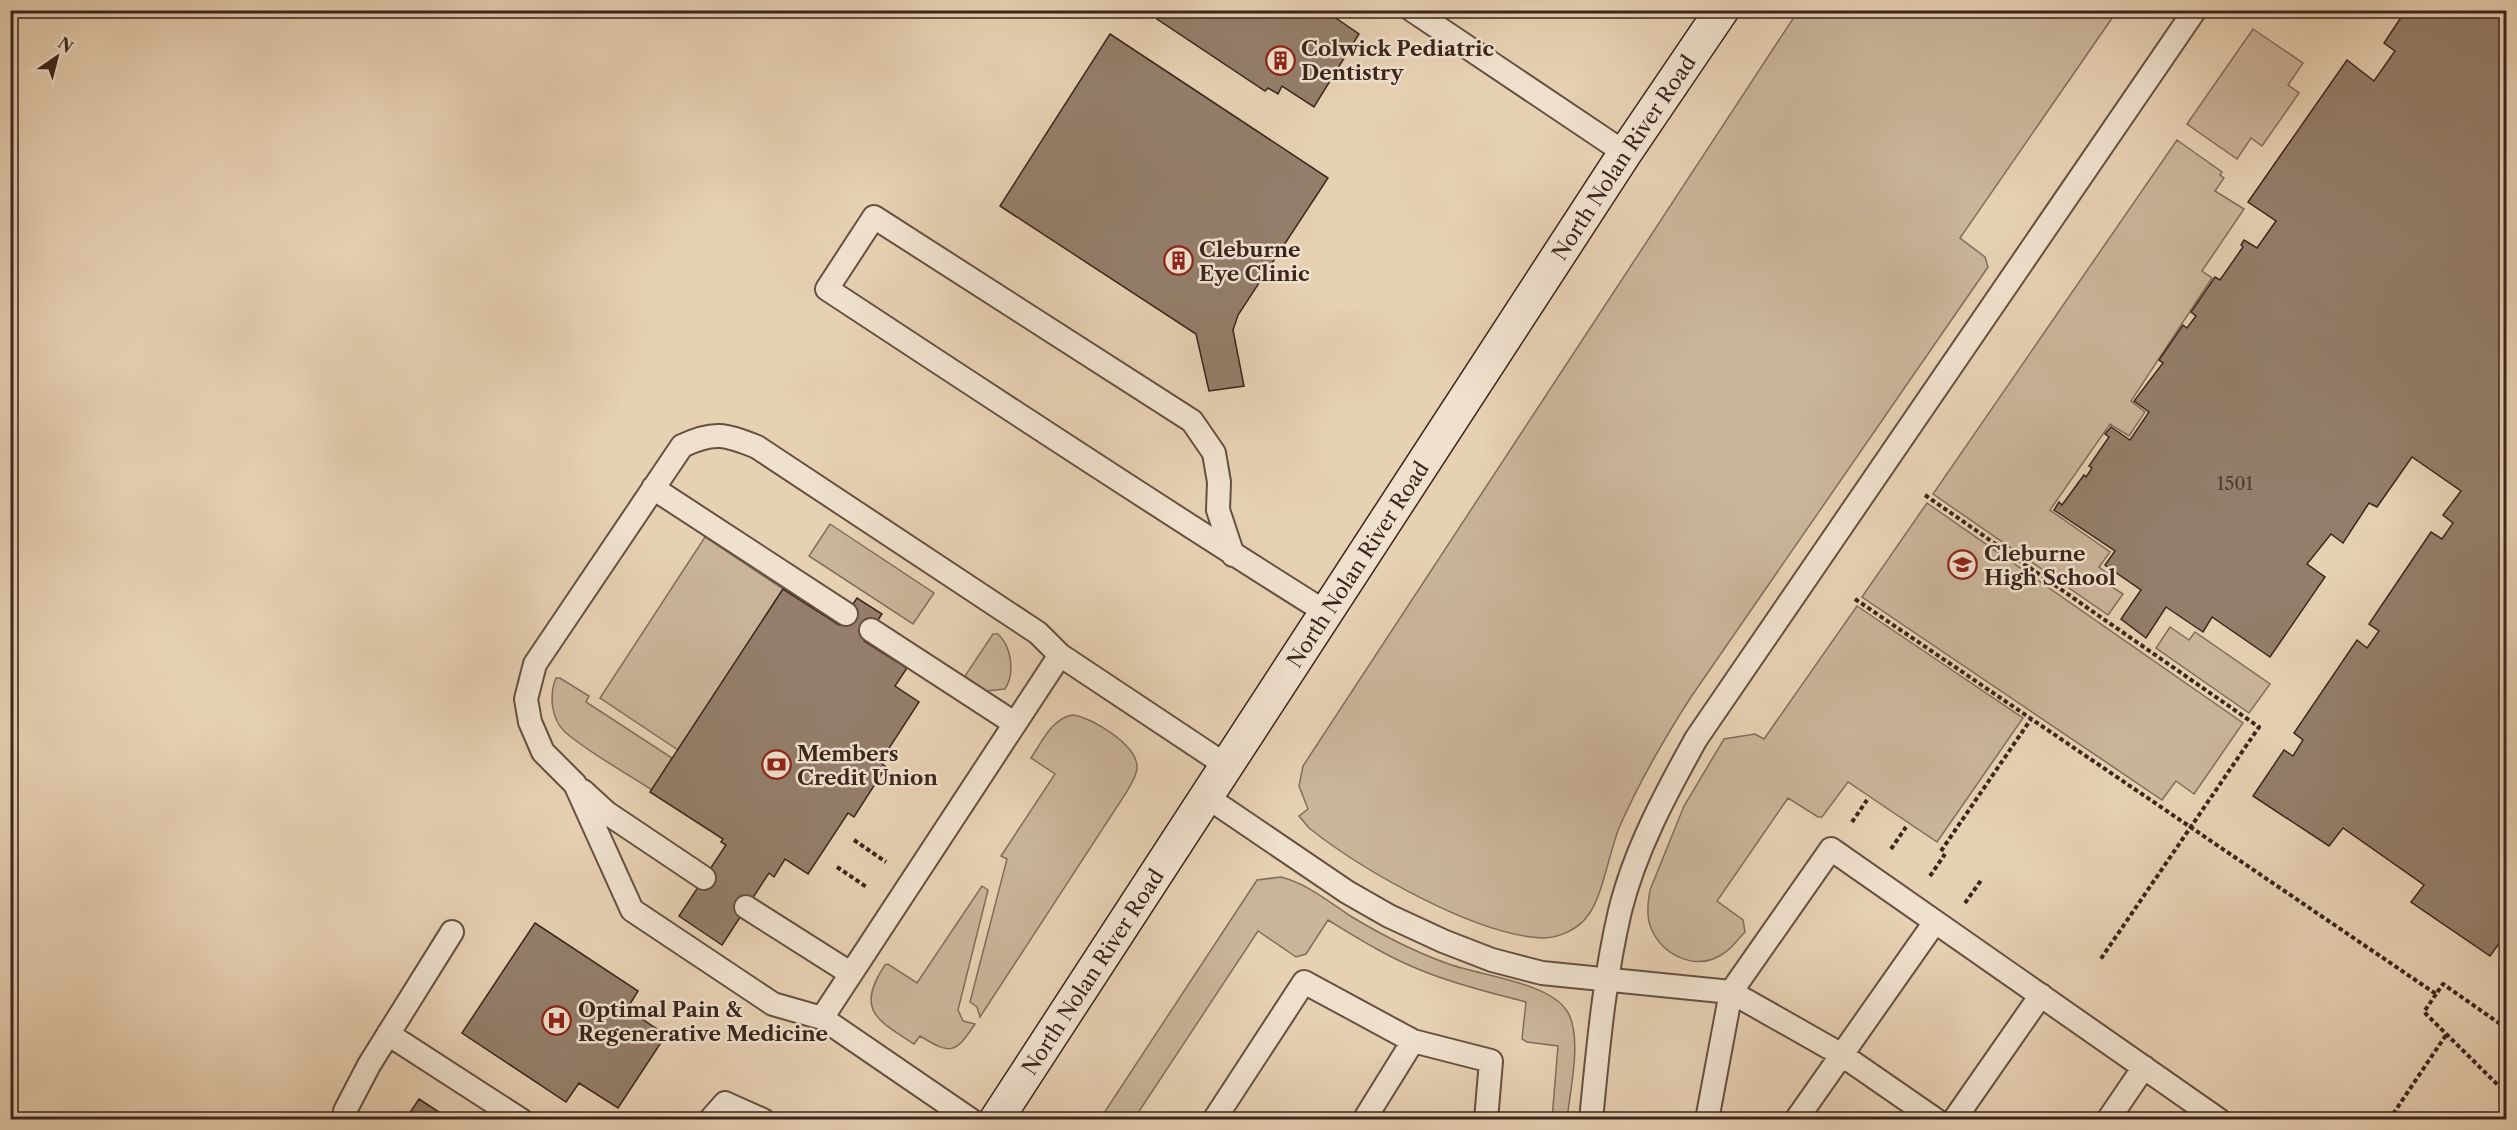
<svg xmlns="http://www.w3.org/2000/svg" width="2517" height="1130" viewBox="0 0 2517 1130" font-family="'Libre Caslon Text',serif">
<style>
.green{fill:#cab49a;stroke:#826c5c;stroke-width:1.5}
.building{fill:#947e6b;stroke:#3b251d;stroke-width:1.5}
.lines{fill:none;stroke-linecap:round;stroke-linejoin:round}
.lane-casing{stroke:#665042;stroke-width:26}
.secondary-casing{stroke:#3b251d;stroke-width:36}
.path{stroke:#3b251d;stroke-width:4;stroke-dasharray:4.5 3;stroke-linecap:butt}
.lane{stroke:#efe1ce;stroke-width:22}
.secondary{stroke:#efe1ce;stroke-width:33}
.labels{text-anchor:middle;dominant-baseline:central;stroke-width:5;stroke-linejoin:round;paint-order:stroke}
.number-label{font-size:18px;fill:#513b30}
.poi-label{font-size:21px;font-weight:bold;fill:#3b251d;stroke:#efe1ce;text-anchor:start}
.street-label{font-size:21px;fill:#3b251d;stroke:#efe1ce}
</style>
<rect width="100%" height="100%" fill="#e7d1b3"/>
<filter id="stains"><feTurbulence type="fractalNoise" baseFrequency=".00333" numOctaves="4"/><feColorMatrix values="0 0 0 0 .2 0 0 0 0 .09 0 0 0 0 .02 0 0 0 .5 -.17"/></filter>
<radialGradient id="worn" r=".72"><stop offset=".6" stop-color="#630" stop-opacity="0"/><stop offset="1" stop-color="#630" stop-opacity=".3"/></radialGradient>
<path class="green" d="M1798,11H2117L1960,238L1985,257L1988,267L1691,697C1664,739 1639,782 1619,828C1609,853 1603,894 1589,914C1579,929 1560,938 1542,938C1475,935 1362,870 1309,828L1299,816L1308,809L1299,786L1303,766Z
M2253,29L2303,63L2288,85L2299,93L2262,146L2251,138L2237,159L2187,124Z
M2177,140L2222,172L2220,175L2224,178L2215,191L2244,209L2202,271L2212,278L2131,401L2145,412L2129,436L2110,424L2050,510L2110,552L2099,567L2107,573L2103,581L2123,594L2108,615L1933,494Z
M1927,503L2243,723L2194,794L2176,781L2162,800L1862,597Z
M830,524L934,593L913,624L809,556Z
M705,537L783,589L678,750L600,698Z
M1857,606L2023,718L1937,842L1848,782L1822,817H1818L1788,798L1717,901L1743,920L1745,932C1737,940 1731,950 1721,955C1695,971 1662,955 1651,928C1646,916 1648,902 1650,890L1684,806L1724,739L1755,734L1764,739Z
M2170,627L2189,640L2195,632L2270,684L2249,713L2156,648Z
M993,634H998C1012,647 1015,674 1005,689L986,691L965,676Z
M556,678H560L589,696L586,702L672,758L652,790C625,772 589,753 565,732C551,719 549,695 556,678Z
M1073,715C1093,718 1137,745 1137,767C1137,777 1130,785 1126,793L980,1017L977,1007L970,1002L1007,859L1001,856L1055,774L1031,758C1042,742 1052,718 1073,715Z
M1281,877C1308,884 1329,902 1352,917C1382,935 1413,951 1446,963C1480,976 1549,982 1567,1011C1583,1036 1570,1090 1567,1119H1552L1558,1046L1527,1042L1522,1039L1526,1002C1492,993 1457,985 1423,971C1389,958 1359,939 1328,920L1306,954L1296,957L1258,931L1134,1119H1100L1257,880Z
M982,886L988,890L958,1010L963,1021L975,1024C955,1054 951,1055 920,1036L914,1044C877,1020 855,1010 885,965L888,964L917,983Z"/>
<path class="building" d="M1163,10H1324L1359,34L1314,107L1282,86L1278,94L1268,88L1265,91L1157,19Z
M2406,10H2506V934L2490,956L2411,902L2424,885L2343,828L2329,846L2253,796L2284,750L2293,756L2303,740L2294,733L2357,640L2367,648L2379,631L2369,624L2431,532L2442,539L2453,523L2443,515L2461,491L2412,457L2377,507L2369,503L2343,543L2331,534L2307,564L2325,577L2270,657L2212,617L2203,632L2166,607L2146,638L2121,619L2141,590L2105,565L2115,551L2054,510L2059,502L2062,505L2084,475L2086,477L2092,468L2089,466L2109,437L2105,434L2111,427L2130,440L2149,412L2134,401L2163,363L2159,360L2183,325L2187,328L2196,316L2191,312L2215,277L2220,280L2243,247L2241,245L2244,240L2257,248L2276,221L2248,202L2347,60L2374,81L2395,51L2384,43Z
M1110,34L1328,178L1238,315L1233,330L1244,386L1209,391L1196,334L1000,206Z
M783,589L839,625L857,598L882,614L864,641L907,668L895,686L919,702L880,762L886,767L854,817L848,813L808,874L785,859L774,877L769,873L722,945L679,916L726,845L721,842L723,839L650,792Z
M535,923L638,991L627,1009L666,1035L618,1108L579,1083L566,1102L462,1033Z
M419,1099L451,1120H405Z"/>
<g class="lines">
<defs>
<path id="lane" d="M1412,10L1625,153
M653,488L846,614
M1233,555L1218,510L1219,482L1214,453L1192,421L874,217L827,289C993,398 1159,508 1327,613
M871,630L1014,723
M583,791L607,813L704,878
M1207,797L1347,892L1389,916L1443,941L1492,960L1542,973L1731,992L1842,1055L1936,1120
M746,907L850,973
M822,1018L1060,655
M388,1034L521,1120
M344,1120L345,1111L369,1065L452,932
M710,1120L725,1103L763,1120
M971,1120L822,1018L773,1004L632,910L575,784L543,752L530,722L526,699L535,664L682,446C713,431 726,434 757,447L1038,633L1060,655L1227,766
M1214,1120L1304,982L1413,1041
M1364,1120L1413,1041L1491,1061L1486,1120
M1591,1120C1598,1049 1604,979 1620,911C1635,850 1666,793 1696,739L2195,10
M1707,1120L1731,992L1831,849L2219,1120
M1796,1120L1935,922
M1954,1120L2041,995
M2108,1120L2144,1067"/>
<g id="secondary">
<path id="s1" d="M996,1120L1625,153L1722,10"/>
</g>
</defs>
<use href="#lane" class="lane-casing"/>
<use href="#secondary" class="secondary-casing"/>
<path class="path" d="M1925,495L2259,727L2100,960
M1855,599L2436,994L2443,984L2506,1028
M1852,822L1867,800
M854,840L886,862
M1891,849L1906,827
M1941,851L2031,719
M837,867L868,888
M1930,876L1945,854
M1965,903L1982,879
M2436,994L2424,1012L2506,1093
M2389,1120L2446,1035"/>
<use href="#lane" class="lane"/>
<use href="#secondary" class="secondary"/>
</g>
<defs>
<symbol id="building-ring" viewBox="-11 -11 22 22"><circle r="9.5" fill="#efe1ce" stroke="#8f2418" stroke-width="1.5"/><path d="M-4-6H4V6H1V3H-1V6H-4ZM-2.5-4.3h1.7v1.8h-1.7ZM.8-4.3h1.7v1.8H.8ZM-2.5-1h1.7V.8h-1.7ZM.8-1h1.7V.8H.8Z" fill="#8f2418"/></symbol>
<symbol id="school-ring" viewBox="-11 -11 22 22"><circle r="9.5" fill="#efe1ce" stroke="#8f2418" stroke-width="1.5"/><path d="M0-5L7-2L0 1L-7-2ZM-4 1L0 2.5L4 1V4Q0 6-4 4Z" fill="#8f2418"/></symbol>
<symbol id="bank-ring" viewBox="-11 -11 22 22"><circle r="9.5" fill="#efe1ce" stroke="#8f2418" stroke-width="1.5"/><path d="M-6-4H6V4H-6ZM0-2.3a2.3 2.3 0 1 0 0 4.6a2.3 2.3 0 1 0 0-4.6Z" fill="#8f2418"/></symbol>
<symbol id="hospital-ring" viewBox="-11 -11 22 22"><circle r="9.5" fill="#efe1ce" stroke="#8f2418" stroke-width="1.5"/><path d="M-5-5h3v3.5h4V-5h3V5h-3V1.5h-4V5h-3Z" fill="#8f2418"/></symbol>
</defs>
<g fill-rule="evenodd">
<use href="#building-ring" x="1264" y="44" width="33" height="33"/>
<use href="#building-ring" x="1162" y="244" width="33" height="33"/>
<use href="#school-ring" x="1946" y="548" width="33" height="33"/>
<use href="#bank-ring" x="760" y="748" width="33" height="33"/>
<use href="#hospital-ring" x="540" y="1004" width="33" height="33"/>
</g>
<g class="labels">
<g class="number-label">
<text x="2235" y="484">1501</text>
</g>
<g class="poi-label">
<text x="1301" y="48">Colwick Pediatric<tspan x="1301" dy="24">Dentistry</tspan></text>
<text x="1199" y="249">Cleburne<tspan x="1199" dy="24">Eye Clinic</tspan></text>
<text x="1984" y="553">Cleburne<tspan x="1984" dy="24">High School</tspan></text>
<text x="797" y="753">Members<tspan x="797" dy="24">Credit Union</tspan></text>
<text x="578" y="1009">Optimal Pain &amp;<tspan x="578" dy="24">Regenerative Medicine</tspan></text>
</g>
<g class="street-label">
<text stroke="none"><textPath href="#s1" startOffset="1149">North Nolan River Road</textPath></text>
<text stroke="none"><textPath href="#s1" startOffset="663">North Nolan River Road</textPath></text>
<text stroke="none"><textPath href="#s1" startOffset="177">North Nolan River Road</textPath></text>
</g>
</g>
<rect width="2517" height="1130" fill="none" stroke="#e7d1b3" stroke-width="36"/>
<rect x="12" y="12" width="2493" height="1106" fill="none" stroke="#3b251d" stroke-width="3"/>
<rect x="18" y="18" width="2481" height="1094" fill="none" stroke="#3b251d" stroke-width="1.5"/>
<g transform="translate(57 57) rotate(35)" stroke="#efe1ce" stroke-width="4.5" paint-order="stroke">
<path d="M0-4.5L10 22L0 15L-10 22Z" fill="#3b251d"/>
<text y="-9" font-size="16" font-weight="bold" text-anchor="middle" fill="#3b251d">N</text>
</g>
<rect width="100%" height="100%" filter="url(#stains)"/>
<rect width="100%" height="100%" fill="url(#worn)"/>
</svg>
